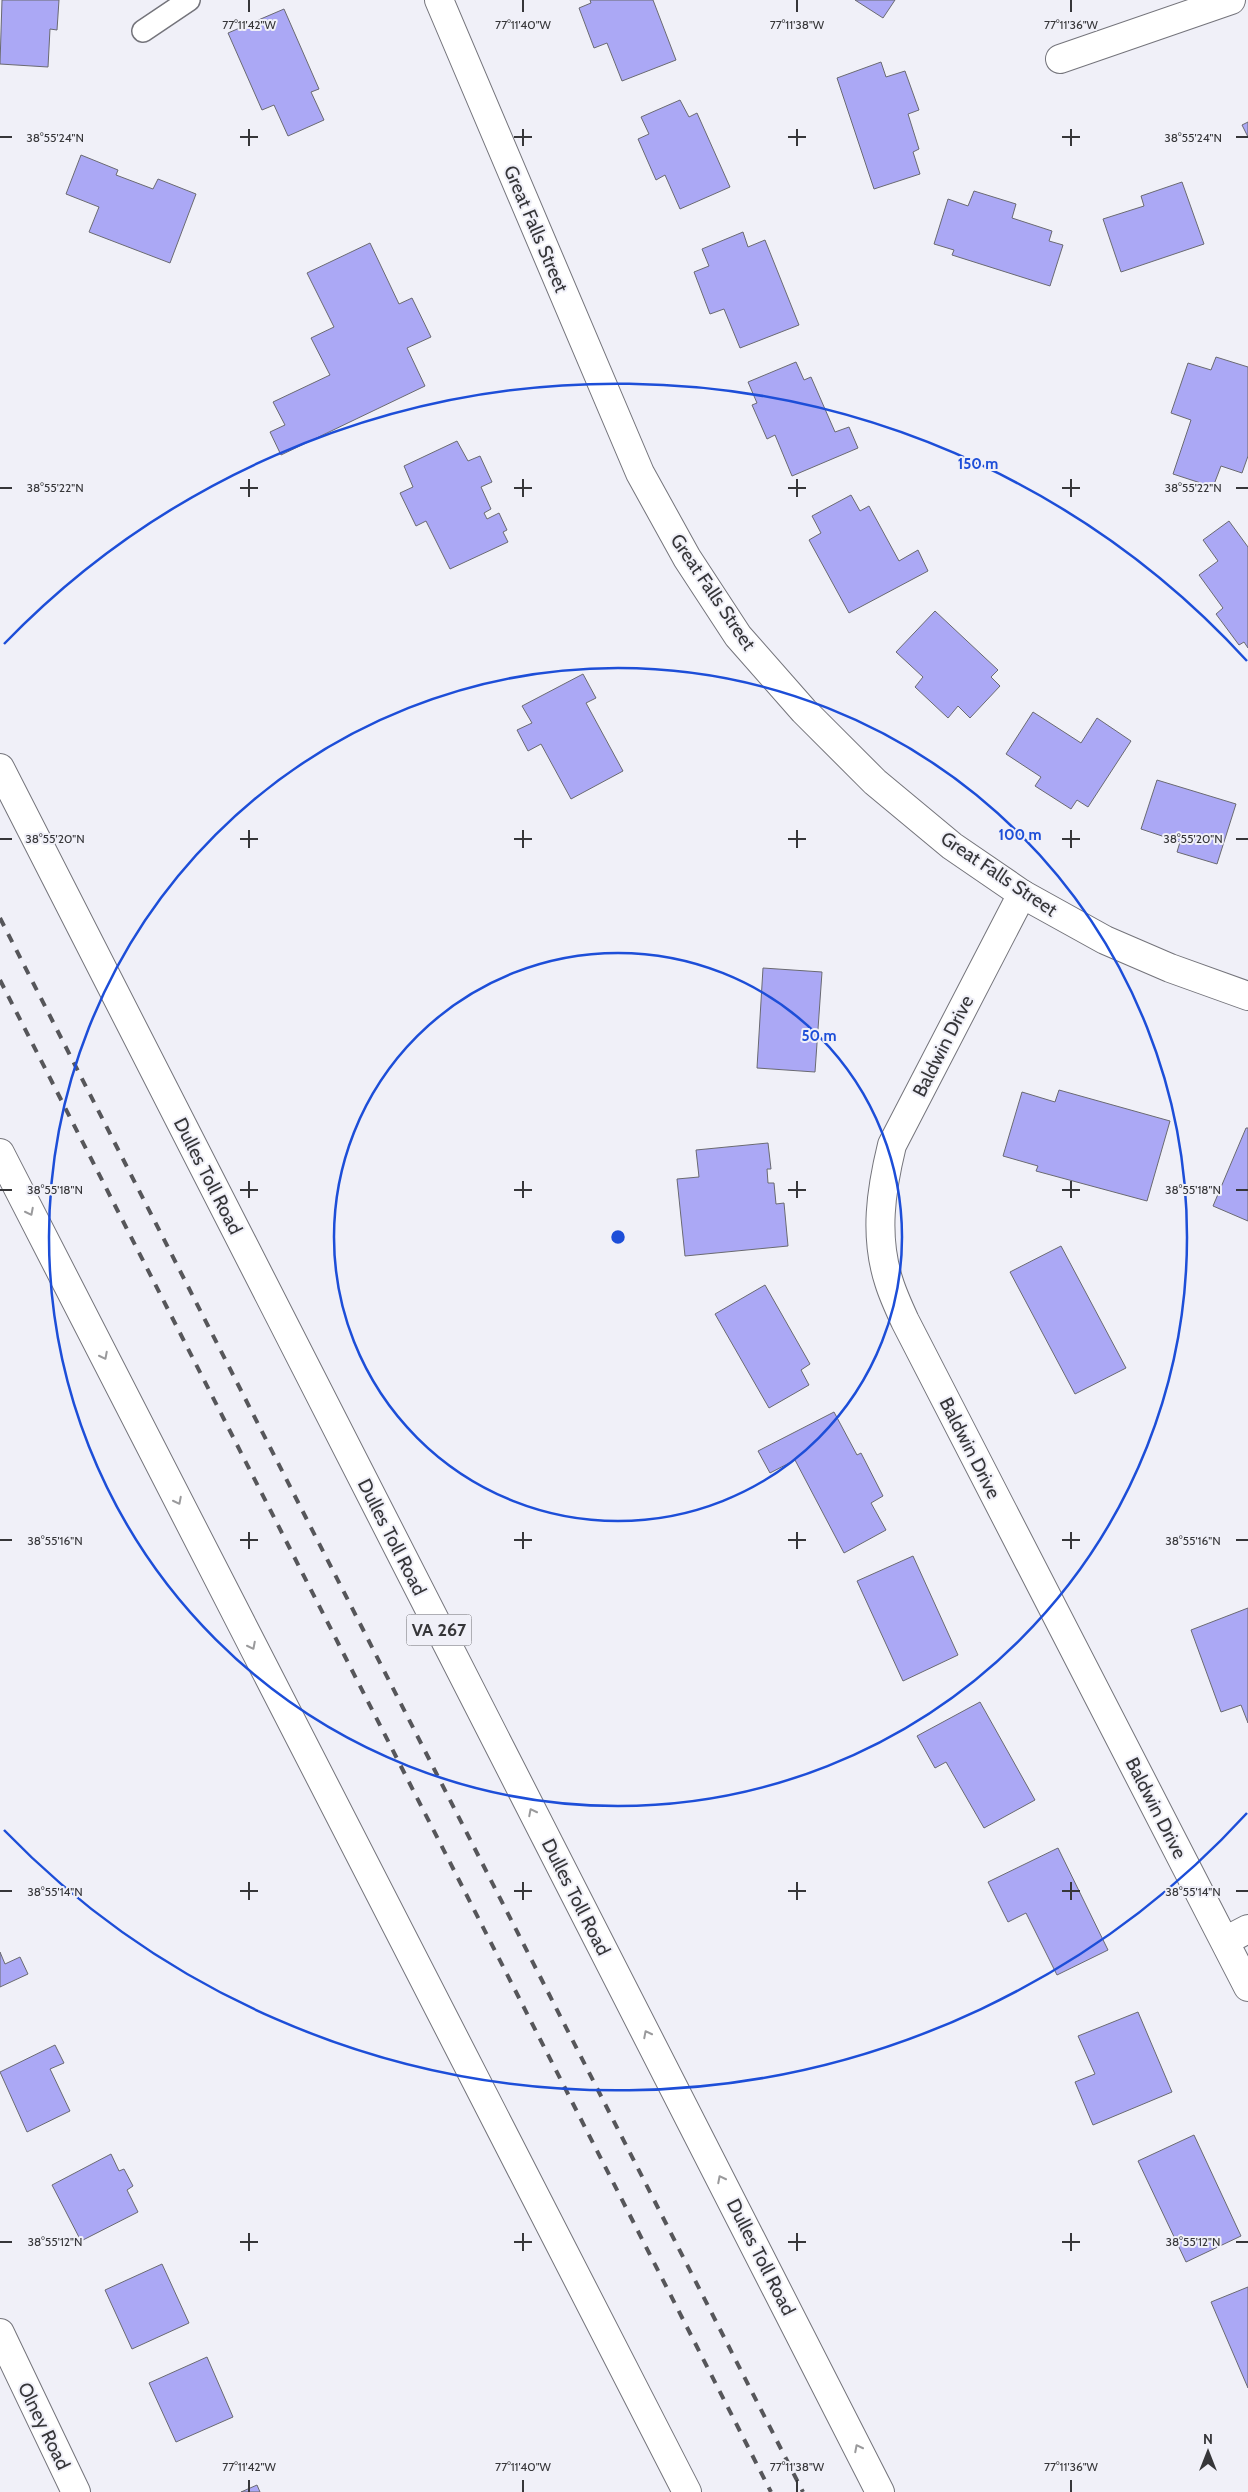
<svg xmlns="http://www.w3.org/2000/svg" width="1248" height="2492" viewBox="0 0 1248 2492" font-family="Cabin,sans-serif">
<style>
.building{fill:#aba8f5;stroke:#6a6a71}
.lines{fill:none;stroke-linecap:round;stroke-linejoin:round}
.service-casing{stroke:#74747b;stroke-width:24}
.minor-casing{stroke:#74747b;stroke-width:30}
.secondary-casing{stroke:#74747b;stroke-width:30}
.motorway-casing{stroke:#74747b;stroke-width:30}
.service{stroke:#fff;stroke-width:21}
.minor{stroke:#fff;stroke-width:28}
.secondary{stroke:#fff;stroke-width:28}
.motorway{stroke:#fff;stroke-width:28}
.rail{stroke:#56565a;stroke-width:4;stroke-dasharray:9 9;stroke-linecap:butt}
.oneway{stroke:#9a9a9c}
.ticks{fill:none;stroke:#363639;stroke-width:2}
.ring{fill:none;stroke:#1d4ed8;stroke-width:2.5}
.labels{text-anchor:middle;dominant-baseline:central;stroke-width:4;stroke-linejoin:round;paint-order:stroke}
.shield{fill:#f0f0f8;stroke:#6e6e72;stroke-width:1}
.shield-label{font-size:18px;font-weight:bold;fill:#363639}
.street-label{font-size:19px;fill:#363639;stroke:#f0f0f8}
.ticks-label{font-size:12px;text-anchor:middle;fill:#363639;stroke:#f0f0f8;stroke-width:4;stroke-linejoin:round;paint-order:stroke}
.centre{fill:#1d4ed8;stroke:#f0f0f8;stroke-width:2.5}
.ring-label{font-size:15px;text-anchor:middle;font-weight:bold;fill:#1d4ed8;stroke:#f0f0f8;stroke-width:4;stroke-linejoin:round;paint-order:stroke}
</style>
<rect width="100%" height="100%" fill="#f0f0f8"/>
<path class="building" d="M2,0H59L57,30L50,29L48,67L0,64Z
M590,0H653L676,60L622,81L607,43L594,48L579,8L591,3Z
M855,0H895L883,18Z
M284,9L319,89L311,92L324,120L288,136L274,105L262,110L228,33Z
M881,62L886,77L905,71L919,110L908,114L919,149L913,152L920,174L874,189L837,78Z
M680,100L689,117L697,113L730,187L680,209L665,175L656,180L638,139L649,134L641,117Z
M1248,122V137L1242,125Z
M81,155L118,170L116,175L153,189L158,179L196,194L170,263L89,232L99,207L66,194Z
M1182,182L1204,244L1121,272L1103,219L1144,206L1141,196Z
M974,191L1016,204L1012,218L1052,231L1049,241L1063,245L1050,286L952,255L954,250L934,244L948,199L968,206Z
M743,232L748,247L765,240L799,325L740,348L724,309L710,314L694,272L709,266L702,249Z
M370,243L399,304L412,298L431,337L407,348L425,386L281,455L270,432L285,425L273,402L330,375L311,338L334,327L307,273Z
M1216,357L1248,367V456L1242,473L1221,466L1213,487L1173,474L1191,420L1171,413L1188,363L1211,370Z
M796,362L804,380L811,377L835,432L849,427L858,448L792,476L775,435L767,439L752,405L757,403L748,382Z
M457,441L468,461L480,456L492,482L481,487L491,509L484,513L487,519L499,513L507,530L503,532L508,542L450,569L426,521L416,526L400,493L413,487L404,466Z
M851,495L860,511L869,506L899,561L918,550L928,571L849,613L809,540L821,533L812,516Z
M1229,521L1248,547V648L1244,642L1239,645L1216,614L1223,608L1199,575L1218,561L1203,540Z
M935,611L998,670L991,677L1000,686L970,718L958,706L948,718L915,687L923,677L896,652Z
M583,674L596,698L586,703L623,771L571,799L541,744L528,751L517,730L532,723L522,706Z
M1033,712L1081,743L1097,718L1131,741L1088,807L1077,800L1071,809L1035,786L1041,777L1006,754Z
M1157,780L1236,804L1217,864L1177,852L1180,842L1141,829Z
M763,968L822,972L815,1072L757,1068Z
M1059,1090L1170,1121L1147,1201L1036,1171L1038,1166L1003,1156L1022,1092L1055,1102Z
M1246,1128H1248V1221L1213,1206Z
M768,1143L771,1169H767L768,1183H774L776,1204L784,1203L788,1246L685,1256L677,1179L699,1177L696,1150Z
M1061,1246L1126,1368L1075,1394L1010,1272Z
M765,1285L810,1364L801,1370L809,1385L769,1408L715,1314Z
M834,1412L857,1455L861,1453L883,1496L871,1503L886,1530L844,1553L795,1460L770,1473L758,1451Z
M913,1556L958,1655L903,1681L857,1581Z
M1248,1608V1723L1241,1705L1221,1712L1191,1630Z
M980,1702L1035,1800L984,1828L946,1762L935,1768L917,1736Z
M1058,1848L1108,1950L1057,1975L1026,1913L1008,1922L988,1882Z
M0,1952L5,1964L20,1957L28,1974L0,1987Z
M1138,2012L1172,2092L1093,2125L1075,2082L1095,2074L1078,2036Z
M55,2045L64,2063L50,2069L70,2111L27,2132L0,2072Z
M1194,2135L1241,2236L1186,2262L1138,2161Z
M111,2154L119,2171L124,2169L133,2186L127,2190L138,2212L81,2241L52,2185Z
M162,2264L189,2323L132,2349L105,2290Z
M1248,2287V2388L1211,2302Z
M207,2357L233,2417L176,2442L149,2383Z
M257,2485L260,2492H241Z"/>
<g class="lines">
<defs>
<path id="service" d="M143,31L189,0"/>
<path id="minor" d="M1060,59L1231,0
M1022,894L892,1145C881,1190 874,1236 889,1282C893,1295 899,1308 905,1321L1248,1987
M1225,1941L1248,1929
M0,2333L76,2492"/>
<path id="secondary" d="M439,0L640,473L687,558L738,636L804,711L875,782L952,846L1022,894L1105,940L1170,968L1248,996"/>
<path id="motorway" d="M0,768L880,2492
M0,1153L687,2492"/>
</defs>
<use href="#service" class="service-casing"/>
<use href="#minor" class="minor-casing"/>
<use href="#secondary" class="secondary-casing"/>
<use href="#motorway" class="motorway-casing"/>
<use href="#service" class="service"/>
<use href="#minor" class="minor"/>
<use href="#secondary" class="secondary"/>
<use href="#motorway" class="motorway"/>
<path class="rail" d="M0,918L803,2492
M0,980L771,2492"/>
</g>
<defs><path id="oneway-chevron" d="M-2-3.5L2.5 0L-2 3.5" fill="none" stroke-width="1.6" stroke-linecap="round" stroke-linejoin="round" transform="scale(1.25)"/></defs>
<g class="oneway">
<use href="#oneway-chevron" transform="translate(30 1212) rotate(63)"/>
<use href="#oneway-chevron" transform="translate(104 1356) rotate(63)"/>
<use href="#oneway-chevron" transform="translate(178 1501) rotate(63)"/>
<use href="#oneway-chevron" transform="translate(252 1646) rotate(63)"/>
<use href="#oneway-chevron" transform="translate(532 1812) rotate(-117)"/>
<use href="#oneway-chevron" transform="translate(647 2034) rotate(-117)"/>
<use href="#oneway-chevron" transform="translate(721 2179) rotate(-117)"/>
<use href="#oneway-chevron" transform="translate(858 2448) rotate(-117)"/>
</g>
<path class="ticks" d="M249,0V12M523,0V12M797,0V12M1071,0V12M249,129V146M523,129V146M797,129V146M1071,129V146M0,137H12M240,137H258M514,137H532M788,137H806M1062,137H1080M1236,137H1248M249,479V497M523,479V497M797,479V497M1071,479V497M0,488H12M240,488H258M514,488H532M788,488H806M1062,488H1080M1236,488H1248M249,830V848M523,830V848M797,830V848M1071,830V848M0,839H12M240,839H258M514,839H532M788,839H806M1062,839H1080M1236,839H1248M249,1181V1198M523,1181V1198M797,1181V1198M1071,1181V1198M0,1190H12M240,1190H258M514,1190H532M788,1190H806M1062,1190H1080M1236,1190H1248M249,1532V1549M523,1532V1549M797,1532V1549M1071,1532V1549M0,1540H12M240,1540H258M514,1540H532M788,1540H806M1062,1540H1080M1236,1540H1248M249,1882V1900M523,1882V1900M797,1882V1900M1071,1882V1900M0,1891H12M240,1891H258M514,1891H532M788,1891H806M1062,1891H1080M1236,1891H1248M249,2233V2251M523,2233V2251M797,2233V2251M1071,2233V2251M0,2242H12M240,2242H258M514,2242H532M788,2242H806M1062,2242H1080M1236,2242H1248M249,2480V2492M523,2480V2492M797,2480V2492M1071,2480V2492"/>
<g class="ring">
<circle cx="618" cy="1237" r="284"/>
<circle cx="618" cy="1237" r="569"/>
<path d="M1247 1813A853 853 0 0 1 4 1830M4 644A853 853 0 0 1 1247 661"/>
</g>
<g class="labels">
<rect class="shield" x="406.5" y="1614.5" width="65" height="31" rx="4"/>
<g class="shield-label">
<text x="439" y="1630">VA 267</text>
</g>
<g class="street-label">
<text transform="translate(536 229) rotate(67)">Great Falls Street</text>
<text transform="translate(713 592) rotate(56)">Great Falls Street</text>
<text transform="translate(999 874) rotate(34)">Great Falls Street</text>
<text transform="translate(943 1046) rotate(-63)">Baldwin Drive</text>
<text transform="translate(208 1176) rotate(63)">Dulles Toll Road</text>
<text transform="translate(970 1448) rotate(63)">Baldwin Drive</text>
<text transform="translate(392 1537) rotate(63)">Dulles Toll Road</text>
<text transform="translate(1156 1808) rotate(63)">Baldwin Drive</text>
<text transform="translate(576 1897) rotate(63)">Dulles Toll Road</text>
<text transform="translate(761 2257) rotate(63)">Dulles Toll Road</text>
<text transform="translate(44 2426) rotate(64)">Olney Road</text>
</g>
</g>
<g class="ticks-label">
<text x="249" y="29">77°11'42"W</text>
<text x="523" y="29">77°11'40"W</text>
<text x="797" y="29">77°11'38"W</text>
<text x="1071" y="29">77°11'36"W</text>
<text x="55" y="142">38°55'24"N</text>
<text x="1193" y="142">38°55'24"N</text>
<text x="55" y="492">38°55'22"N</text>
<text x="1193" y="492">38°55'22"N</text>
<text x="55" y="843">38°55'20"N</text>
<text x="1193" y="843">38°55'20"N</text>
<text x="55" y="1194">38°55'18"N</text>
<text x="1193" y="1194">38°55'18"N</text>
<text x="55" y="1545">38°55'16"N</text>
<text x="1193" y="1545">38°55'16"N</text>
<text x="55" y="1896">38°55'14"N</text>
<text x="1193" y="1896">38°55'14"N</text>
<text x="55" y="2246">38°55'12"N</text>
<text x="1193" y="2246">38°55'12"N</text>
<text x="249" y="2471">77°11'42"W</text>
<text x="523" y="2471">77°11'40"W</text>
<text x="797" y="2471">77°11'38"W</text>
<text x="1071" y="2471">77°11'36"W</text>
</g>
<circle cx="618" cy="1237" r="8" class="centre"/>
<g class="ring-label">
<text x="978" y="469">150 m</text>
<text x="1020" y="840">100 m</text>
<text x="819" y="1041">50 m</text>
</g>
<g transform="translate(1208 2452)" stroke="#f0f0f8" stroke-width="4" paint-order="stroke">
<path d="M0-4L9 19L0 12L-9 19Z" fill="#363639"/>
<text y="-8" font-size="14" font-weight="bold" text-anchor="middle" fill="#363639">N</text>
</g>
</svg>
